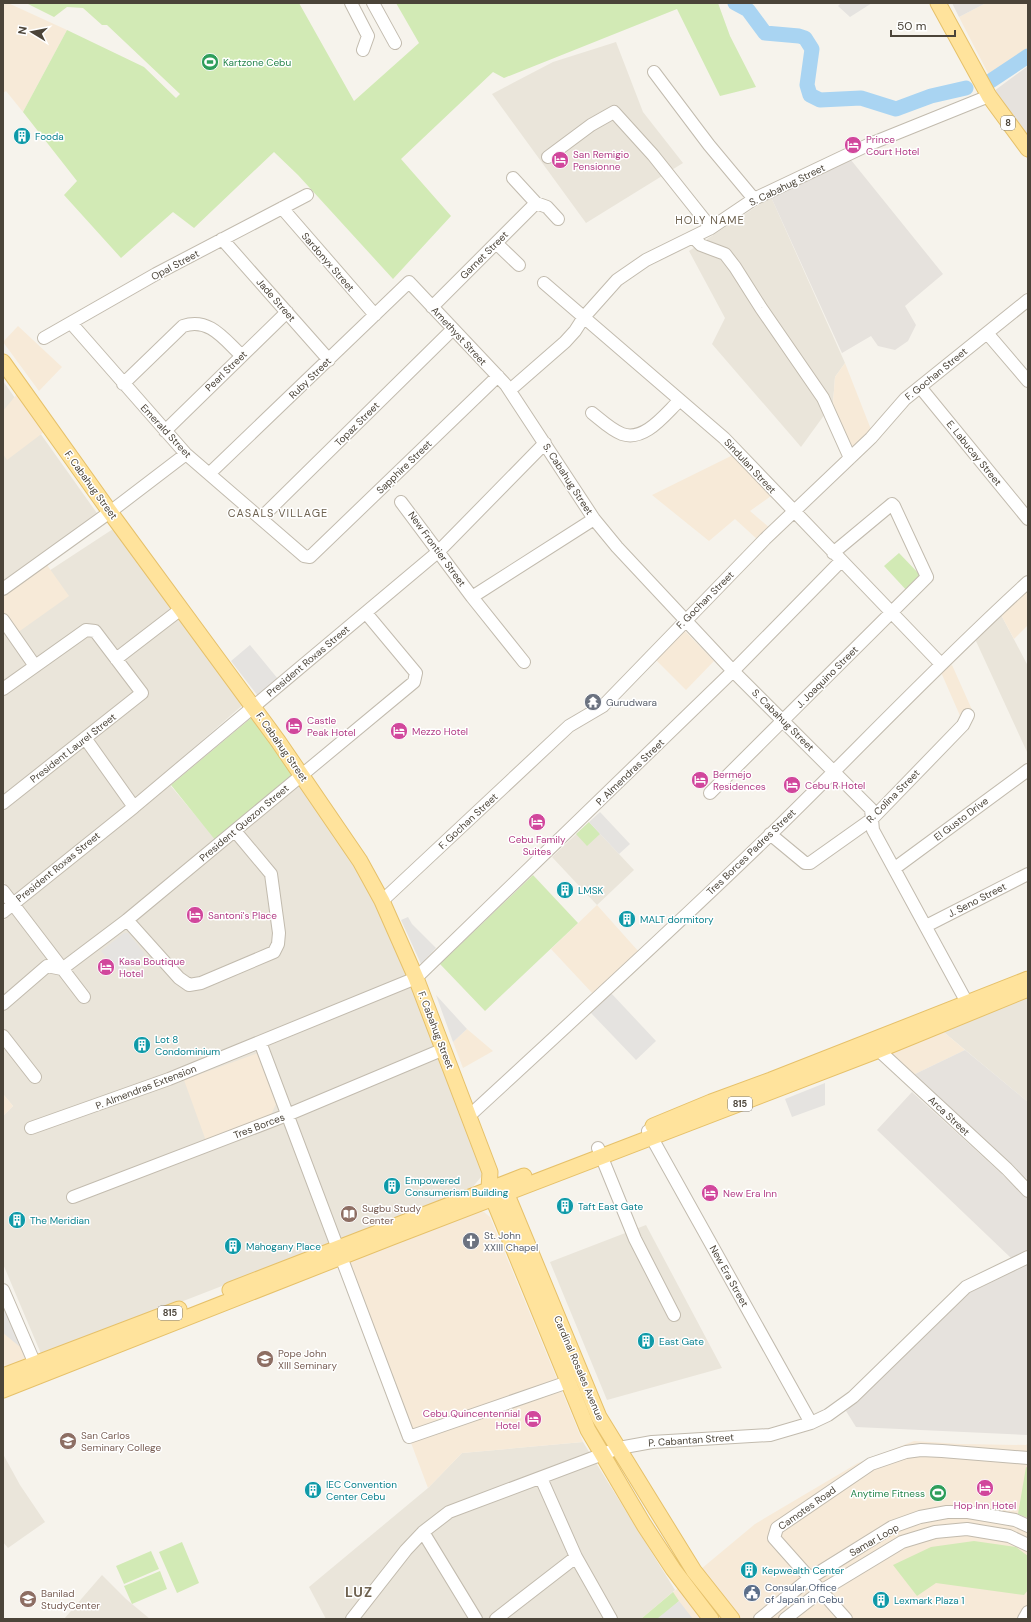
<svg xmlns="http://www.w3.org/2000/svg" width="1031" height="1622" viewBox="0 0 1031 1622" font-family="'DM Sans',sans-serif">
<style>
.residential{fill:#eae5da}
.commercial{fill:#f7ead8}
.industrial{fill:#e6e2dd}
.green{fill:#d2eab5}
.parking{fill:#e5e3e0}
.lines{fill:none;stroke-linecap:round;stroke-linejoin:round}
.river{stroke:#a9d4f2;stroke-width:15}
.minor-casing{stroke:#c2bbae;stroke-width:14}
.major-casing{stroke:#e6c16a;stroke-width:17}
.minor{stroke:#fff;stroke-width:12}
.major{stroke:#ffe39c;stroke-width:15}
.labels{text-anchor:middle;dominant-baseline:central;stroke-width:3;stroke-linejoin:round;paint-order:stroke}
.shield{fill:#fff;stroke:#817c74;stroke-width:1}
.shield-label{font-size:9px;font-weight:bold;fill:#4b4439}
.leisure-label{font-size:10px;fill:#27864d;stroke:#fff;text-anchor:start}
.culture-label{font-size:10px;fill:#0d838f;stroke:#fff;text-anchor:start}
.hotel-label{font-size:10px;fill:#b23c85;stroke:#fff;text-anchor:start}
.street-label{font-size:10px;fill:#4b4439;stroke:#fff}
.worship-label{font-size:10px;fill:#5b616d;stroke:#fff;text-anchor:start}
.education-label{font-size:10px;fill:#785e54;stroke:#fff;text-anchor:start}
.service-label{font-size:10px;fill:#4e5e75;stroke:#fff;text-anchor:start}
.neighbourhood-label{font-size:11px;letter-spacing:1px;fill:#6e6250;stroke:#fff}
.district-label{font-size:14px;font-weight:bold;letter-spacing:1px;fill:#6e6250;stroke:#fff}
</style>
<rect width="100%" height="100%" fill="#f6f3ec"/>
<path class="residential" d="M616,42L643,112L683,163L586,223L492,94L553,62Z
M771,197L845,363L835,377L833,403L801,447L712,344L725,318L689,251Z
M3,381L99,516L3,584Z
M113,529L245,703L127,806L14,896L3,881V601Z
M999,611L1028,666V754L975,639Z
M294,776L381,899L486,1171L471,1189L42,1356L3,1264V1116L13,1106L3,1094V921L170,785L217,841Z
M589,822L634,870L597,905L552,857Z
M1028,994V1102L940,1029Z
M646,1225L722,1368L607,1400L550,1262Z
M583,1442L675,1590L641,1619H326L309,1587L428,1488L462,1453Z
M3,1454L20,1485L45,1522L8,1548L3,1542Z
M102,1575L126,1599L150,1619H64Z"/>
<path class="commercial" d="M3,3H8L67,30L23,112L6,91L3,93Z
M986,3H1028V48L989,75L959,17Z
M18,326L62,367L39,391L3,342Z
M845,363L872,432L851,452L833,403L835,377Z
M17,394L44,432L7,460L3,454V411Z
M733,455L771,496L750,511L771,529L758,540L735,519L709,541L652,495Z
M47,565L69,596L17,633L3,613V597Z
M1028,587V625L1014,639L999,611Z
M684,630L714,661L686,690L656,660Z
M952,665L973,712L961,718L940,670Z
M597,905L639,952L594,995L551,949Z
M467,1029L493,1051L463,1068L453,1042Z
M940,1029L965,1050L913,1075L888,1052Z
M258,1053L276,1104L270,1117L206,1141L184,1080Z
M3,1094L13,1106L3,1116Z
M478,1210L484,1212L490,1217L583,1442L462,1453L428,1488L343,1262Z
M3,1294L30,1359L6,1370L3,1368Z
M914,1441L960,1444L1026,1445L1028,1443V1619H641L755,1524L858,1463Z"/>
<path class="industrial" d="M952,3H986L959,17Z
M1028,66V137L994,91Z
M851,160L943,274L905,306L916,325L908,341L895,350L878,346L871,336L842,353L771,197Z
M965,1050L1028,1102V1180L913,1075Z
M912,1092L1028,1198V1250L1011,1258L877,1130Z
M1028,1263V1435L856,1427L846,1411L973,1289Z"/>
<path class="green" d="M26,3H299L354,101L419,43L396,3H718L730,36L756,87L720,96L677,9L504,78L493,72L401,159L451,216L393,279L298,175L274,152L194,228L173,212L121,258L64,195L77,181L23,112L67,30L144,67L176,98L180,94L107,25H102L83,8L67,7L54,17Z
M899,553L923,578L908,592L884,566Z
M251,718L294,776L216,841L171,785Z
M589,822L600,834L587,846L576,834Z
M533,875L578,923L485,1011L440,964Z
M1026,1467L1028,1468V1518L1018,1514Z
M974,1541L1016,1547L1028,1556V1590L1024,1595L936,1583L917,1596L893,1565L931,1547Z
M182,1542L199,1583L177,1593L159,1552Z
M151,1551L159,1569L124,1584L116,1566Z
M160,1571L167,1589L132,1604L124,1586Z
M673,1592L679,1601L659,1619H641Z"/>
<path class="parking" d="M841,3H872L850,17L838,6Z
M250,645L278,679L258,696L231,661Z
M600,812L630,844L619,854L589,822Z
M408,917L412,924L436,948L421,964L401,920Z
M124,933H128L145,954L120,974L101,951Z
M611,993L656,1041L636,1060L591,1013Z
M436,995L467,1029L453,1042Z
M825,1083V1105L792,1117L785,1099Z
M3,1294L24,1344L19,1346L3,1333Z
M679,1601L693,1619H659L658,1618Z"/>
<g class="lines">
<path class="river" d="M735,3L748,10L765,33L799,36L805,38L812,49L807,85L810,95L820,100L861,98L896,109L931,96L966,88
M989,82L1028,56"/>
<defs>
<path id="minor" d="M351,3L368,36L363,50
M373,3L395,43
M654,72L709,145L754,199
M548,157L591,125L614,112L653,155L711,228
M513,178L536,203L547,207L558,219
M282,208L375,315
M693,237L701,245L725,254L735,267L761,308L823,398L850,458
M222,239L329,360
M496,243L519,265
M544,283L724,438L941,664
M432,307L536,203
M71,323L186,454L304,556L310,557L498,376
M987,333L1028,381
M44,338L156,274L307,195
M123,384L183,326C209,317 224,339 241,355
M920,387L1028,519
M510,390L565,342L575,331L584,317L617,280L646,260L711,228L754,199L870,144L989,96
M592,413C601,420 611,430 622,434C645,442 665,414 680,400
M165,431L287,312
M210,473L409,282L506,385L594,519L617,547L733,671L871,809L873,830L971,1010
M401,502L472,597L524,662
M261,518L453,329
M3,589L110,512L186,454
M472,597L594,519
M3,620L35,666
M116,659L181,609
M3,689L86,630L95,631L142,693L3,803
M85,738L134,807
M710,793L927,577L894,506L892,504L833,553
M770,834L805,863H810L872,819L963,725L968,715
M895,868L1028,770
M3,891L84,997
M382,901L569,726L603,706L765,539L871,438L905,399L1028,300
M3,912L134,807L439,551L545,443
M127,920L179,978L189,985L201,983L274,952L278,944L279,933L271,874L235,831
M926,926L1028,874
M3,1004L47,966L62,969L127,920L414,682L416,673L366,613
M3,1036L35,1077
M260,1042L409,1437L568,1382
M873,1045L1007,1169L1028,1191
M469,1116C571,1022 673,929 773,832C858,749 940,662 1028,582
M31,1128L169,1079L416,978L733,671L841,561
M648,1131L811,1423
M598,1148L635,1239L674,1315
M73,1197L287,1115L444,1049
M3,1290L38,1371
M541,1478L576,1557L611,1619
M423,1532L476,1619
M352,1619L406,1550L423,1532L449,1512L619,1448L652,1442L770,1435L811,1423L828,1415L853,1397L966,1287L1028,1257
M496,1619L576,1557
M760,1619L810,1578L892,1527L920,1517L947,1512H968L1015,1520L1028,1526
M785,1619L821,1591L902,1542L935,1532L967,1529L1009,1536L1028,1545
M846,1619L774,1538L777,1528L871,1464L906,1452L921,1450L942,1451L1028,1458
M1024,1619L1028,1612"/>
<path id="major" d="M938,3L989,96L1028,149
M3,362L115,519L278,741L360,861L382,901L416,978L490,1172L489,1189L588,1430L644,1525L673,1569L711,1619
M653,1126L711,1102L771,1080L1028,979
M503,1185L599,1417L694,1571L732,1619
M230,1290L524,1176
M3,1376L179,1309
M3,1390L392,1237L879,1050L1028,989"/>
</defs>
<use href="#minor" class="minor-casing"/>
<use href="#major" class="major-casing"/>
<use href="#minor" class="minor"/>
<use href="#major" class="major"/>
</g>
<defs>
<symbol id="stadium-disc" viewBox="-11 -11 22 22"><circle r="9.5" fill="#2e9e5b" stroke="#fff"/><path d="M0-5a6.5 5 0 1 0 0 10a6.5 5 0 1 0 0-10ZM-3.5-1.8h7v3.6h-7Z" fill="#fff"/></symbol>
<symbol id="building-disc" viewBox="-11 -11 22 22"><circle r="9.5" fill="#0f9aa8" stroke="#fff"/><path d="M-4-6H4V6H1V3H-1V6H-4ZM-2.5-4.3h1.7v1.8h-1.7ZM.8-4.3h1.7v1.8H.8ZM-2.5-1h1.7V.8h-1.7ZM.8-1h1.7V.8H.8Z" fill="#fff"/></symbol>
<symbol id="hotel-disc" viewBox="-11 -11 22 22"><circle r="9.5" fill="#d1479c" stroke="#fff"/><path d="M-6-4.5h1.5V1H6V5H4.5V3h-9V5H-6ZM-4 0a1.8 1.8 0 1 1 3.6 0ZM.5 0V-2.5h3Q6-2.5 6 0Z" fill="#fff"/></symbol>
<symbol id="temple-disc" viewBox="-11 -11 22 22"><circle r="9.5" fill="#6b7280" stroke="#fff"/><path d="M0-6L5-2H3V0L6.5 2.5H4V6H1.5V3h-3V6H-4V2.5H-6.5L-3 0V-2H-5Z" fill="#fff"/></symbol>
<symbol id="library-disc" viewBox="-11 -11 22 22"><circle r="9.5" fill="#8d6e63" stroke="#fff"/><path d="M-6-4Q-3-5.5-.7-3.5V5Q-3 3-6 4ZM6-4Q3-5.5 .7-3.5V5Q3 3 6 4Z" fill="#fff"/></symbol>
<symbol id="church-disc" viewBox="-11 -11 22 22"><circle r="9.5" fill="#6b7280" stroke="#fff"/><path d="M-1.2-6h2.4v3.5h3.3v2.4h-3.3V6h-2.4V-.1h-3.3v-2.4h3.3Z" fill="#fff"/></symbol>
<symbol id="university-disc" viewBox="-11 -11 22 22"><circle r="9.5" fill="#8d6e63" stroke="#fff"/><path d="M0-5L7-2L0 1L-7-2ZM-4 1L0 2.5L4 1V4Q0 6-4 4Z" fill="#fff"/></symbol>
<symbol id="civic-disc" viewBox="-11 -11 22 22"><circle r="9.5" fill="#5c6f8a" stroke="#fff"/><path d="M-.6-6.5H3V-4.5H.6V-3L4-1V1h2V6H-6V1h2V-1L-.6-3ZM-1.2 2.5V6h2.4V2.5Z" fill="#fff"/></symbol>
</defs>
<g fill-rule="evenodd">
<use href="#stadium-disc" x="200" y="52" width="20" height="20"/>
<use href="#building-disc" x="12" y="126" width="20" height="20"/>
<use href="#hotel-disc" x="843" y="135" width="20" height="20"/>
<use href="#hotel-disc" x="550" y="150" width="20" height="20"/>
<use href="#temple-disc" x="583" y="692" width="20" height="20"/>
<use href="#hotel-disc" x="284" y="716" width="20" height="20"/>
<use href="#hotel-disc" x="389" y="721" width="20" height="20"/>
<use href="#hotel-disc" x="690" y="770" width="20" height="20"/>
<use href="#hotel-disc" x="782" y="775" width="20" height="20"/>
<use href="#hotel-disc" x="527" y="812" width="20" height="20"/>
<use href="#building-disc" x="555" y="880" width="20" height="20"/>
<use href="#hotel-disc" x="185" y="905" width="20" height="20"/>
<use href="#building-disc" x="617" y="909" width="20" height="20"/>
<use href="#hotel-disc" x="96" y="957" width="20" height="20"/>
<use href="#building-disc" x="132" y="1035" width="20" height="20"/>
<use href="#building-disc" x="382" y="1176" width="20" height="20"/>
<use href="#hotel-disc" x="700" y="1183" width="20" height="20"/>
<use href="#building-disc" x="555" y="1196" width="20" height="20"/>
<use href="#library-disc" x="339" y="1204" width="20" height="20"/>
<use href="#building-disc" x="7" y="1210" width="20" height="20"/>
<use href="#church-disc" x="461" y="1231" width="20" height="20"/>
<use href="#building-disc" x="223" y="1236" width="20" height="20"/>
<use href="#building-disc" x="636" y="1331" width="20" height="20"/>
<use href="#university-disc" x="255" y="1349" width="20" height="20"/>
<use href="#hotel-disc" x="523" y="1409" width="20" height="20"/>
<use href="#university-disc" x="58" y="1431" width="20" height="20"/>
<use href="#hotel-disc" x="975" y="1478" width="20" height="20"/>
<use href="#building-disc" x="303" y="1480" width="20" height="20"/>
<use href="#stadium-disc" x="928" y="1483" width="20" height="20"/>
<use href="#building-disc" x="739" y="1560" width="20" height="20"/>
<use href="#civic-disc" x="742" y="1583" width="20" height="20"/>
<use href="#university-disc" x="18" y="1589" width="20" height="20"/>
<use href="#building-disc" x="871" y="1590" width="20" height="20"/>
</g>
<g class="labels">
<g class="shield">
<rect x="1001" y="116" width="14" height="14" rx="3"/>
<rect x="728" y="1097" width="24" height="14" rx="3"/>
<rect x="158" y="1306" width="24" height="14" rx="3"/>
</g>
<g class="shield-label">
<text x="1008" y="123">8</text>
<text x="740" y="1104">815</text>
<text x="170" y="1313">815</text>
</g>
<g class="leisure-label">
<text x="223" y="62">Kartzone Cebu</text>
<text x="925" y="1493" text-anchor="end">Anytime Fitness</text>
</g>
<g class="culture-label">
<text x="35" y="136">Fooda</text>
<text x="578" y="890">LMSK</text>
<text x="640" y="919">MALT dormitory</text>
<text x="155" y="1039">Lot 8<tspan x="155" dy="12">Condominium</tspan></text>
<text x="405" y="1180">Empowered<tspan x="405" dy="12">Consumerism Building</tspan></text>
<text x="578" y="1206">Taft East Gate</text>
<text x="30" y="1220">The Meridian</text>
<text x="246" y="1246">Mahogany Place</text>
<text x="659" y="1341">East Gate</text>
<text x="326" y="1484">IEC Convention<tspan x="326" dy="12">Center Cebu</tspan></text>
<text x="762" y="1570">Kepwealth Center</text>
<text x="894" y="1600">Lexmark Plaza 1</text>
</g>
<g class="hotel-label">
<text x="866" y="139">Prince<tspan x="866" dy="12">Court Hotel</tspan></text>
<text x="573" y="154">San Remigio<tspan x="573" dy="12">Pensionne</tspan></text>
<text x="307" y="720">Castle<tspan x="307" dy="12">Peak Hotel</tspan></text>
<text x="412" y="731">Mezzo Hotel</text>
<text x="713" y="774">Bermejo<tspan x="713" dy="12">Residences</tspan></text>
<text x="805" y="785">Cebu R Hotel</text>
<text x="537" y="839" text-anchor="middle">Cebu Family<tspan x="537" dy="12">Suites</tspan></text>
<text x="208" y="915">Santoni's Place</text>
<text x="119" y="961">Kasa Boutique<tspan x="119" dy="12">Hotel</tspan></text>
<text x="723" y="1193">New Era Inn</text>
<text x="520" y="1413" text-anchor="end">Cebu Quincentennial<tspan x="520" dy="12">Hotel</tspan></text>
<text x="985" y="1505" text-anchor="middle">Hop Inn Hotel</text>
</g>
<g class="street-label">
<text transform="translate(787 185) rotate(-26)">S. Cabahug Street</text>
<text transform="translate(484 255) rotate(-45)">Garnet Street</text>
<text transform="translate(328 262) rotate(49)">Sardonyx Street</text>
<text transform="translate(175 265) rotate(-28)">Opal Street</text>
<text transform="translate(276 300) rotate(49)">Jade Street</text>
<text transform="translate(459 336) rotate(47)">Amethyst Street</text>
<text transform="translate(226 371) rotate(-44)">Pearl Street</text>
<text transform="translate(936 374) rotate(-39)">F. Gochan Street</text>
<text transform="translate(310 378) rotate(-44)">Ruby Street</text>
<text transform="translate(357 424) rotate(-45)">Topaz Street</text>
<text transform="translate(166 431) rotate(47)">Emerald Street</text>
<text transform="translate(974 453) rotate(51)">E. Labucay Street</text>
<text transform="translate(750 466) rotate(47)">Sindulan Street</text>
<text transform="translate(404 467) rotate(-44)">Sapphire Street</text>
<text transform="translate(568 479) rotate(57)">S. Cabahug Street</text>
<text transform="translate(91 485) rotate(54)">F. Cabahug Street</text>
<text transform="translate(437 549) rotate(54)">New Frontier Street</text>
<text transform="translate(705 600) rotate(-45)">F. Gochan Street</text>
<text transform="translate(308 661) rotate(-40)">President Roxas Street</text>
<text transform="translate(827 677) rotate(-45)">J. Joaquino Street</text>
<text transform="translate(783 720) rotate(45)">S. Cabahug Street</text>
<text transform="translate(282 747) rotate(55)">F. Cabahug Street</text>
<text transform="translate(73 748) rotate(-38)">President Laurel Street</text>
<text transform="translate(630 772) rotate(-44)">P. Almendras Street</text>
<text transform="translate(893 796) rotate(-45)">R. Colina Street</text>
<text transform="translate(961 819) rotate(-37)">El Gusto Drive</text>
<text transform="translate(468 821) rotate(-43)">F. Gochan Street</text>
<text transform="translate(244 823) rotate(-40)">President Quezon Street</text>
<text transform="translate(751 852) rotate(-44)">Tres Borces Padres Street</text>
<text transform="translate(58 867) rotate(-39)">President Roxas Street</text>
<text transform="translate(977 900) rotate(-27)">J. Seno Street</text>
<text transform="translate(436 1030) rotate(69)">F. Cabahug Street</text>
<text transform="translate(146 1087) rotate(-21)">P. Almendras Extension</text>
<text transform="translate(949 1116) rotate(43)">Arca Street</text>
<text transform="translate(259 1126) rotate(-21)">Tres Borces</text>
<text transform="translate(729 1276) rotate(61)">New Era Street</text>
<text transform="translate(579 1368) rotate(67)">Cardinal Rosales Avenue</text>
<text transform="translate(691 1440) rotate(-4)">P. Cabantan Street</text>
<text transform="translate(807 1508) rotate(-35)">Camotes Road</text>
<text transform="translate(874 1540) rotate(-30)">Samar Loop</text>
</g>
<g class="worship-label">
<text x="606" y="702">Gurudwara</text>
<text x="484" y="1235">St. John<tspan x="484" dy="12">XXIII Chapel</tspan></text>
</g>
<g class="education-label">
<text x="362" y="1208">Sugbu Study<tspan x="362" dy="12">Center</tspan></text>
<text x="278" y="1353">Pope John<tspan x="278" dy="12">XIII Seminary</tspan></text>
<text x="81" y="1435">San Carlos<tspan x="81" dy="12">Seminary College</tspan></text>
<text x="41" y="1593">Banilad<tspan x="41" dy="12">StudyCenter</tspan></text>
</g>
<g class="service-label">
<text x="765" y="1587">Consular Office<tspan x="765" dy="12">of Japan in Cebu</tspan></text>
</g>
<g class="neighbourhood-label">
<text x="710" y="220">HOLY NAME</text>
<text x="278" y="513">CASALS VILLAGE</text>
</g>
<g class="district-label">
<text x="359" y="1592">LUZ</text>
</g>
</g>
<rect width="1031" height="1622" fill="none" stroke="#4b4439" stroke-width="8"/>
<g transform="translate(32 32) rotate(280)" stroke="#ffffff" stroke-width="3" paint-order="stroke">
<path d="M0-3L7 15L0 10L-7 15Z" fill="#4b4439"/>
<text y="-6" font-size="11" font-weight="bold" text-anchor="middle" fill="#4b4439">N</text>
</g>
<path d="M891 30v6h64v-6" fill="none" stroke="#4b4439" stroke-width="2"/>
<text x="897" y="30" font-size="12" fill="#4b4439" stroke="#ffffff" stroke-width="3" paint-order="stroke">50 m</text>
</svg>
